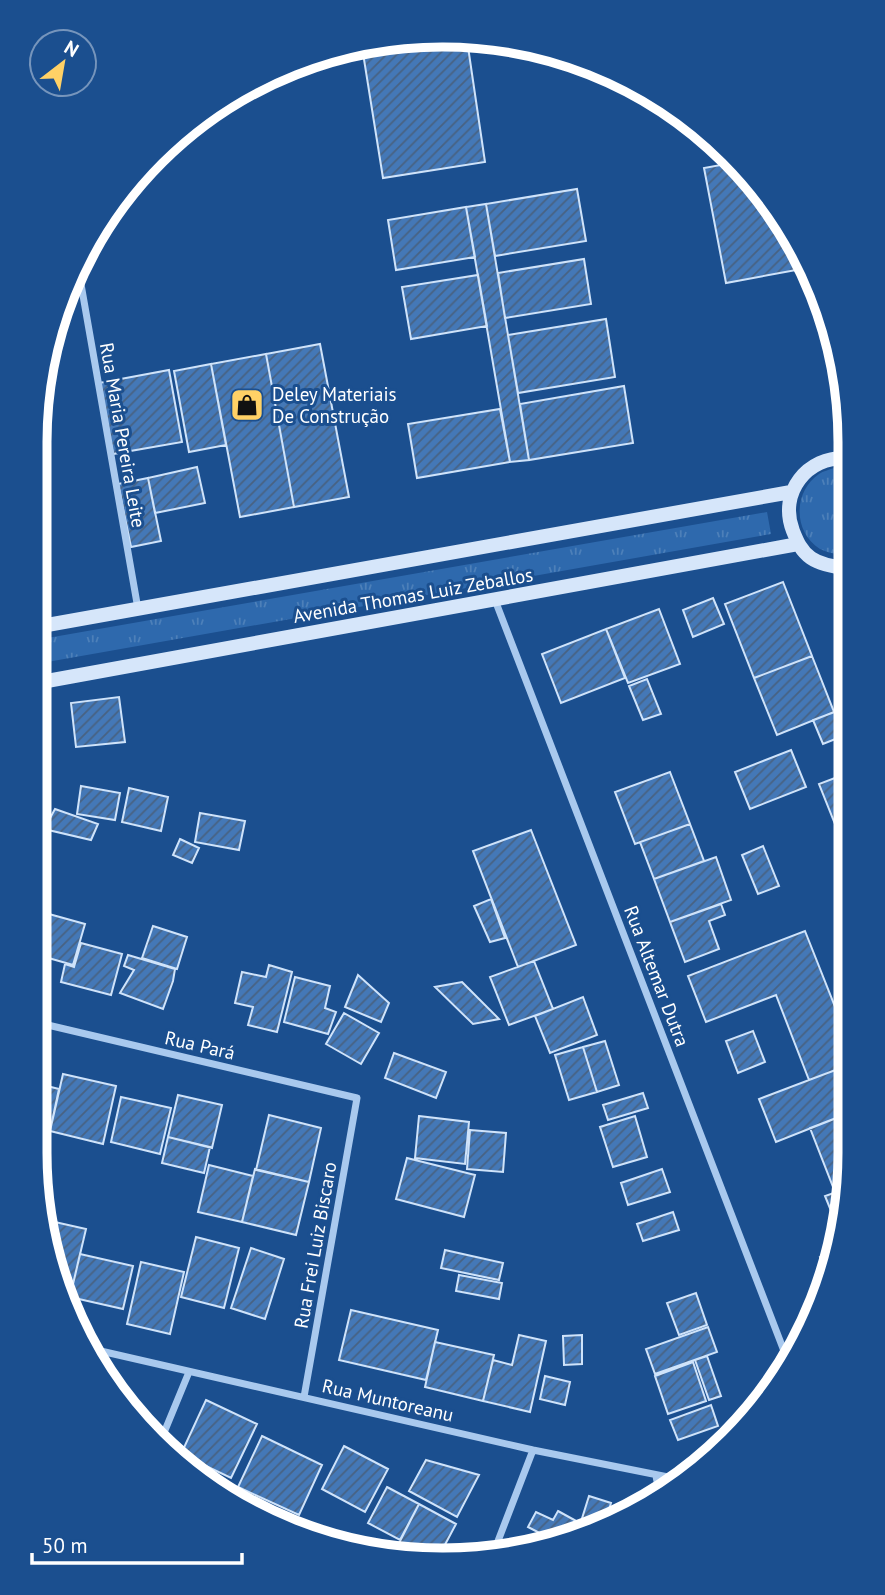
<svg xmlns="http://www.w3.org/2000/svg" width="885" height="1595" viewBox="0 0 885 1595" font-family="'PT Sans',sans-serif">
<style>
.grass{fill:url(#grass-tufts)}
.building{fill:url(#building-hatch);stroke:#cfe3fa;stroke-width:2}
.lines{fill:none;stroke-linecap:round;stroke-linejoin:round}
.minor{stroke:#a9c9ee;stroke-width:7}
.secondary{stroke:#d6e6fa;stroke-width:14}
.labels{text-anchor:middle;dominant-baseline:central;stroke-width:6;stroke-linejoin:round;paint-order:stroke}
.poi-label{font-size:19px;fill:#fff;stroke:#1b4f8f;text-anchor:start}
.street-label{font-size:19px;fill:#fff;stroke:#1b4f8f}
.rim{fill:none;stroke:#fff;stroke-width:9}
</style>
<defs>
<pattern id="grass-tufts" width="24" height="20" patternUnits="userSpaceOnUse" patternTransform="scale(1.75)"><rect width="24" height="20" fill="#2e69ad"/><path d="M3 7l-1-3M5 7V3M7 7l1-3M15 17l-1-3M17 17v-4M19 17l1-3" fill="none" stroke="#4d80b9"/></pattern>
<pattern id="building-hatch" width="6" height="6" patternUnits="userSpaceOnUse" patternTransform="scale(1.75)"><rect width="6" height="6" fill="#4478b7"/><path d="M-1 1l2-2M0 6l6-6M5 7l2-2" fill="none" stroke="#486282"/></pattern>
</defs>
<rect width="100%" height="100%" fill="#1b4f8f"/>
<path class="grass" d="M834,468H847L846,555C837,554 828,553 820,549C793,532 793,492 819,474C823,471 829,470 834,468Z
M767,512L771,534L36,664V640Z"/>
<path class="building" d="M467,40L485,162L383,178L362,47Z
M737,162L782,216L807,268L726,283L704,168Z
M577,189L586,241L495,256L486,204Z
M486,204L529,460L510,462L466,207Z
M466,207L475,257L396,270L388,220Z
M584,259L591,304L505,318L498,273Z
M478,275L487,326L411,339L402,287Z
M606,319L615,377L518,393L508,335Z
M320,344L349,497L294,507L266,354Z
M266,354L294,507L240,517L211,364Z
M211,364L226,445L189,452L174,371Z
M169,370L182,442L113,454L99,383Z
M624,386L633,443L529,460L520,404Z
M500,409L510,462L417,478L408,424Z
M197,467L205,503L155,513L148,478Z
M148,478L161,541L131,547L118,484Z
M783,582L812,656L754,678L725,604Z
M713,598L724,624L693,637L683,610Z
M659,609L680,664L628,683L606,629Z
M606,629L625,678L561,703L542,654Z
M812,656L834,712L777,735L754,678Z
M647,679L661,714L643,720L629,686Z
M119,697L125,742L76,747L71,703Z
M848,707V734L823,744L813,720Z
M791,750L806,787L750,809L735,772Z
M670,772L690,824L635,844L615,792Z
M848,773V819L835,824L819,784Z
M81,786L120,793L115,820L77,814Z
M129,788L168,797L161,831L122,822Z
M35,806L43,808L37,854L35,853Z
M55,809L98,824L91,840L44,829Z
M200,813L245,821L239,850L195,842Z
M690,824L704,861L654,879L640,842Z
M531,830L576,945L518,967L473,851Z
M180,839L199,848L192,863L173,855Z
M763,846L779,886L758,894L742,855Z
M716,857L731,900L670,922L654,879Z
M491,899L505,938L490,942L474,906Z
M721,904L725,915L709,921L719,949L685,962L670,922Z
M848,910V938L839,914Z
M49,914L85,924L73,965L38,955Z
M153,926L187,937L177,969L142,958Z
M805,931L849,1042V1065L809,1080L776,995L706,1022L688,976Z
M81,943L122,954L111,995L61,982L65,964L74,967Z
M128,955L175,969L173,981L163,1009L120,993L134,970L124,966Z
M534,961L553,1009L509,1025L490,977Z
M269,965L292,972L277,1032L248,1025L253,1007L235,1003L242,972L266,977Z
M358,975L389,1003L381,1022L345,1007Z
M295,977L330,986L325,1008L336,1012L328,1034L284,1022Z
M462,982L499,1019L473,1024L435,987Z
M583,997L597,1035L550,1053L535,1016Z
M344,1013L379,1033L361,1064L326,1044Z
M753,1031L765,1062L738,1073L726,1041Z
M605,1041L619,1085L597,1092L583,1047Z
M583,1047L597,1092L569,1100L555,1055Z
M394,1053L446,1072L436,1098L385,1078Z
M838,1069L849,1096V1113L776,1142L759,1099Z
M63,1074L116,1086L103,1144L50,1131Z
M35,1083L59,1089L50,1131L35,1128Z
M643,1093L648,1108L608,1120L603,1105Z
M178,1095L222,1105L212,1148L168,1137Z
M121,1097L171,1108L160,1154L111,1142Z
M849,1113V1179L848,1188L835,1192L810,1128Z
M269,1115L321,1128L309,1182L256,1170Z
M419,1116L469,1122L465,1164L415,1158Z
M635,1116L647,1157L613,1167L600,1127Z
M35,1128L50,1131L39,1176L35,1152Z
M470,1130L506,1133L503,1172L467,1169Z
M168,1137L210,1147L204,1173L162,1163Z
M407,1158L475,1175L464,1217L396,1199Z
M209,1165L253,1176L242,1222L198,1212Z
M255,1169L309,1182L296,1235L242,1222Z
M662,1169L670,1192L628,1205L621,1183Z
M848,1188L840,1233L825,1196Z
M673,1212L679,1230L643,1241L637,1224Z
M46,1220L86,1229L70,1297L63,1295L57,1284L55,1274L57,1265L53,1264Z
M196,1237L239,1248L224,1308L181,1297Z
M251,1248L284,1259L265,1319L231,1308Z
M445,1250L503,1263L499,1280L441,1268Z
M837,1251L836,1258L828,1278L820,1257Z
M80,1254L133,1266L123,1309L70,1297Z
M141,1262L184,1272L170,1334L127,1324Z
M459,1275L502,1283L499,1299L456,1291Z
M696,1293L707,1325L679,1335L667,1303Z
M351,1310L438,1330L426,1380L339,1360Z
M812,1316L805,1334L799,1321Z
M708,1327L717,1352L655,1374L646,1349Z
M519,1335L546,1341L530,1412L483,1401L493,1360L512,1365Z
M582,1335V1364L564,1365L563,1336Z
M435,1342L494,1355L483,1401L425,1387Z
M707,1356L721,1396L709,1400L695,1360Z
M693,1362L706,1401L668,1414L655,1376Z
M545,1376L570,1382L565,1405L540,1399Z
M110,1383L124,1384L123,1404L119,1401Z
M206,1400L257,1424L231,1478L181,1454Z
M711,1405L718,1426L678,1440L670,1420Z
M262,1436L322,1465L299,1515L238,1487Z
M344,1446L388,1469L365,1512L322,1489Z
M426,1460L479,1475L457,1517L409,1491Z
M387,1487L419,1504L400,1540L368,1523Z
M589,1496L611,1503L604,1526L589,1531L579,1528Z
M419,1504L456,1524L439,1556L419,1554L399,1543Z
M558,1511L578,1522L573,1531L578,1534L553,1540L528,1527L536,1512L553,1520Z"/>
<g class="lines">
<path class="minor" d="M78,267L138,609
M495,600L789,1364
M35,1022L357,1098L304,1397
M92,1349L533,1450L678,1479
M161,1440L189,1372
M656,1476L659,1492
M493,1554L533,1450"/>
<path class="secondary" d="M847,458C807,456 778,493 793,531C797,541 801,551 811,558C821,565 835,567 847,568
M36,627L791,492
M36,683L798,544"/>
</g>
<defs>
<symbol id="shop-square" viewBox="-11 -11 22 22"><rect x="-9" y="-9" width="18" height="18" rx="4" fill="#ffd166" stroke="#1b4f8f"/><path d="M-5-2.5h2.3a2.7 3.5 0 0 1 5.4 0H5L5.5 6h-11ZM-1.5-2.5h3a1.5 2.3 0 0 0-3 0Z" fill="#111"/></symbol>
</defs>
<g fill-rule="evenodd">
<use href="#shop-square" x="228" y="386" width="38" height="38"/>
</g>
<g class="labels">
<g class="poi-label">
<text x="272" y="394">Deley Materiais<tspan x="272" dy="22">De Construção</tspan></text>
</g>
<g class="street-label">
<text transform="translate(123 435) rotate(80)">Rua Maria Pereira Leite</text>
<text transform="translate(413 595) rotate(-10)">Avenida Thomas Luiz Zeballos</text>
<text transform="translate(657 976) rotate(69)">Rua Altemar Dutra</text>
<text transform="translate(200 1045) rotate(13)">Rua Pará</text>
<text transform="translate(315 1245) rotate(-80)">Rua Frei Luiz Biscaro</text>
<text transform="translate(388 1400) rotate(13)">Rua Muntoreanu</text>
</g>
</g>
<path d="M0 0H885V1595H0ZM442 47H443A395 395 0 0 1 838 442V1153A395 395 0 0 1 443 1548H442A395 395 0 0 1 47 1153V442A395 395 0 0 1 442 47Z" fill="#1b4f8f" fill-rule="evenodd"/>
<path class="rim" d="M442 47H443A395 395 0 0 1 838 442V1153A395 395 0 0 1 443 1548H442A395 395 0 0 1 47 1153V442A395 395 0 0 1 442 47Z"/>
<g transform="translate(63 63) rotate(31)"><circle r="33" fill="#1b4f8f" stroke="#7695bc" stroke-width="2"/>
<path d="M0-5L12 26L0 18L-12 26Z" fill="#ffd166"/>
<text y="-10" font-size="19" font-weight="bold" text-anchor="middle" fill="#ffffff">N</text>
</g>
<path d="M32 1553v10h210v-10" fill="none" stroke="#ffffff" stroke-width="3.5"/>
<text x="42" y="1553" font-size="21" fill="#ffffff" stroke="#1b4f8f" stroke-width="5" paint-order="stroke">50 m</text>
</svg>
